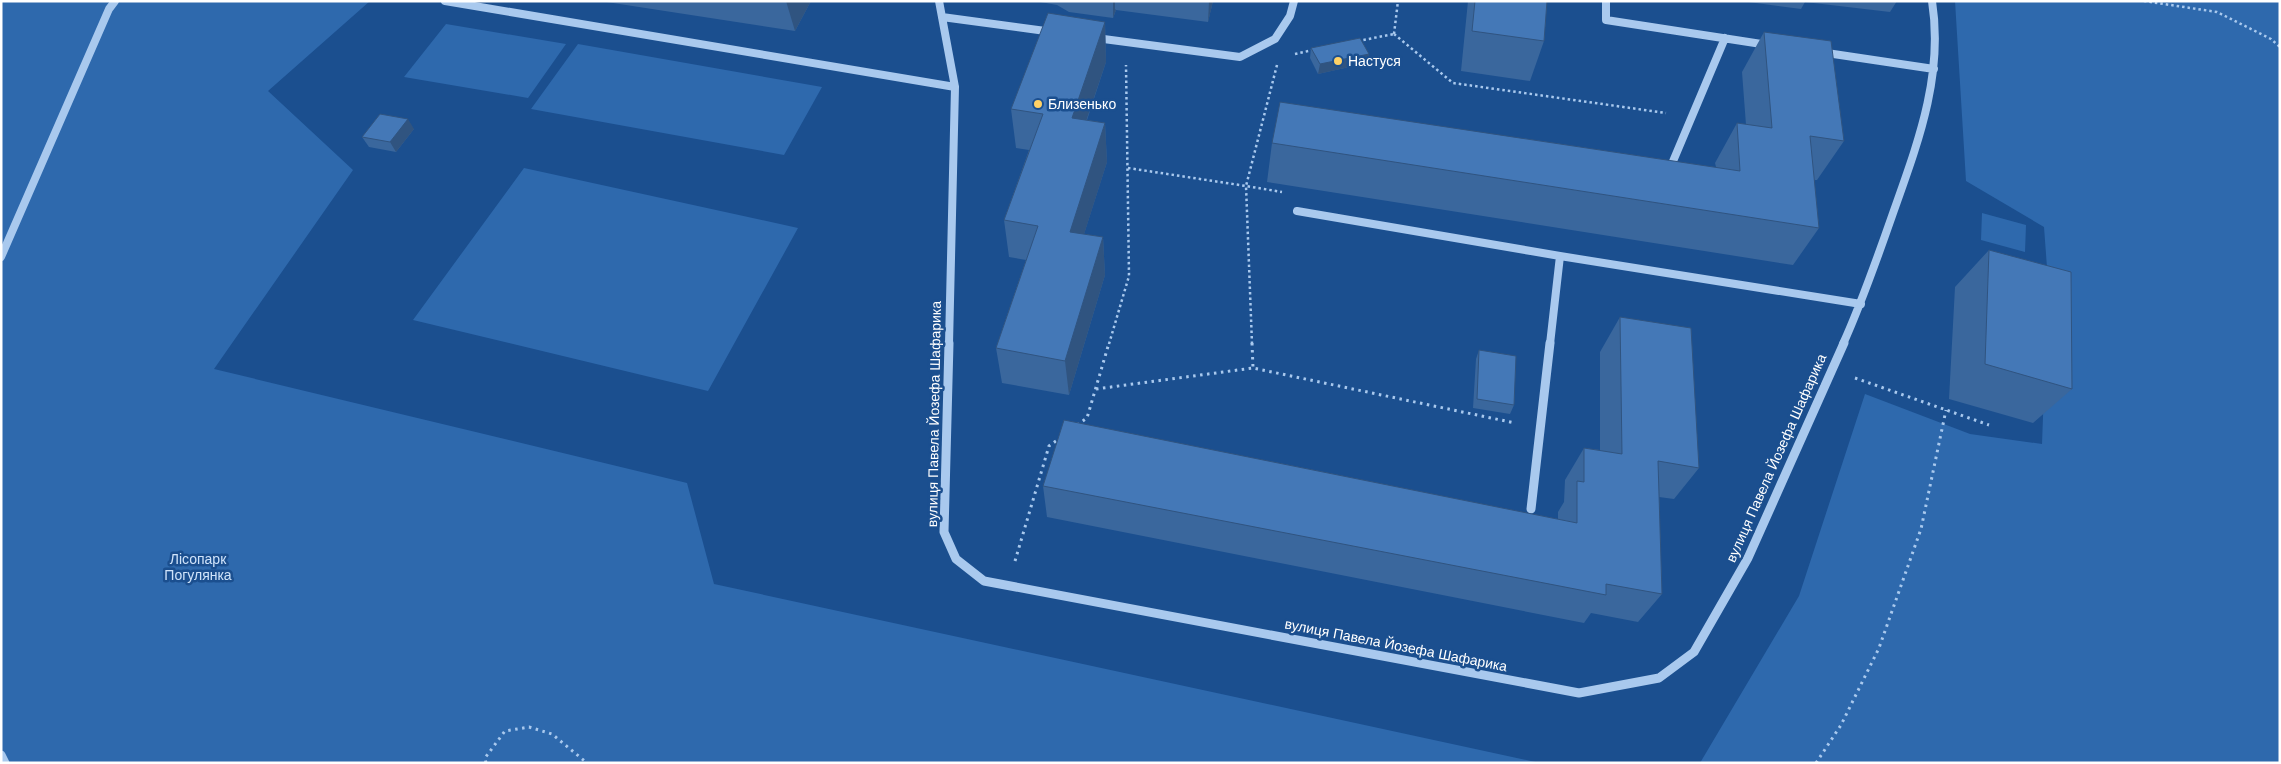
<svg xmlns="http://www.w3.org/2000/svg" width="2281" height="764" viewBox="0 0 2281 764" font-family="Arial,sans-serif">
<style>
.green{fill:#2e69ad}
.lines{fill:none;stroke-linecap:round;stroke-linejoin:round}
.path-far1{stroke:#a9c9ee;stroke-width:2.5;stroke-dasharray:2.5 3;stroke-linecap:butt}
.path{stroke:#a9c9ee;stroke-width:3;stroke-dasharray:2.5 4.5;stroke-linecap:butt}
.minor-far1{stroke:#a9c9ee;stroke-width:8}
.minor{stroke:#a9c9ee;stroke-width:9}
.wall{fill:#3a679d}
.shaded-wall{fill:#305480}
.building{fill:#4478b7;stroke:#305480}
.poi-dot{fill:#ffd166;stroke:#1b4f8f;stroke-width:2}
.labels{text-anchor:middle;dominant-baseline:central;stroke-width:5;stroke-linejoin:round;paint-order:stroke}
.poi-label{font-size:14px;fill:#fff;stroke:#1b4f8f;text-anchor:start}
.street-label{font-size:14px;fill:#fff;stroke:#1b4f8f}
.park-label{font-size:14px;fill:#cfe3fa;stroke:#1b4f8f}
</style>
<rect width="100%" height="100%" fill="#1b4f8f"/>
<path class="green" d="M1,1H370L268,91L353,170L214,369L687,483L714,584L1540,763H1Z
M1955,1H2280V763H1700L1799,596L1865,394L1970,434L2042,444L2048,281L2044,227L1966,181Z
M446,24L566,44L528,98L404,77Z
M578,44L822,87L784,155L531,109Z
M524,168L798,228L708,391L413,320Z
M1982,213L2026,225L2025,252L1981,240Z"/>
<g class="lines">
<path class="path-far1" d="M2144,1L2217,12L2271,39L2280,47
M1394,34L1453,83L1666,113
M1394,34L1398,1
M1358,41L1394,34
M1295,54L1313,50
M1277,65L1246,186L1282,192
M1128,168L1246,186L1252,344
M1109,344L1129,276L1126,65"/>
<path class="path" d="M1252,343L1253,368
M1855,378L1989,425
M1096,389L1253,368L1515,423
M1077,425L1087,418L1109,343
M1015,561L1049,446L1060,438
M486,763L485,758L505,731L529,727L552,734L587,763
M1816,763L1841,725L1879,648L1921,529L1946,410"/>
<path class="minor-far1" d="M445,1L955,87
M939,1L955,87L949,344
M1606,1V20L1768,45
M942,17L1053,32
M1096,38L1240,57L1275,39L1290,16L1294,1
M1820,52L1934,69
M1671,166L1725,38
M1297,211L1560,256L1861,304
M1,257L109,9L115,1
M1550,344L1560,256
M1843,344C1862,302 1877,259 1892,216C1917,145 1944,77 1932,1"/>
<path class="minor" d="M949,343L944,532L956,559L984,581L1579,693L1659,678L1694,652L1748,558L1844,343
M1531,509L1550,343
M1,755L5,763"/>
</g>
<path class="wall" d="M600,1H811L795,31Z
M1035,1H1213L1208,22L1116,10L1113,18L1069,12L1057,5Z
M1468,1H1547L1544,41L1530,81L1461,71Z
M1741,1H1897L1890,12L1805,2L1801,9Z
M1105,22L1106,62L1087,120L1105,123L1107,162L1084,234L1103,237L1105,275L1069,395L1002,383L996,348L1026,260L1009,257L1004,220L1029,150L1016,148L1011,109Z
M1764,32L1844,141L1817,180H1814L1819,228L1793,265L1267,182L1272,143L1716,167L1715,163L1737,123L1746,125L1742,72Z
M1311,48L1369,54L1367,63L1318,74L1310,58Z
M414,129L396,152L369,147L362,137Z
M1989,250L2072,389L2033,423L1949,399L1955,287Z
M1620,317L1699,468L1674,499L1659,497L1662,594L1638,622L1591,613L1584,623L1047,517L1043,486L1558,519V512L1564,502L1565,480L1584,448L1600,450V352Z
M1479,350L1514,405L1510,414L1473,408L1476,359Z"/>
<path class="shaded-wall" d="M786,1H811L795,31Z
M1113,1H1115V9L1116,10L1113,18Z
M1209,1H1213L1208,22Z
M1105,22L1106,62L1074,157L1072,118Z
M1369,54L1367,63L1318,74L1320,64Z
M408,119L414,129L396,152L390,142Z
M1105,123L1107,162L1073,269L1070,232Z
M1103,237L1105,275L1069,395L1065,361Z"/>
<path class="building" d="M1475,1H1547L1544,41L1472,31Z
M1048,13L1105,22L1072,118L1105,123L1070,232L1103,237L1065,361L996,348L1038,226L1004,220L1043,114L1011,109Z
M1764,32L1831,41L1844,141L1810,136L1819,228L1272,143L1280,102L1740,171L1737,123L1772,128Z
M1360,38L1369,54L1320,64L1311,48Z
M380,114L408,119L390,142L362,137Z
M1989,250L2071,272L2072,389L1985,364Z
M1620,317L1691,328L1699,468L1658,461L1662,594L1606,584V595L1043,486L1064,420L1577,523V481L1584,482V448L1622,454Z
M1479,350L1516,356L1514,405L1477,399Z"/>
<g class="poi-dot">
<circle cx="1338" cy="61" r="5"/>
<circle cx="1038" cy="104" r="5"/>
</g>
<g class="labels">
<g class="poi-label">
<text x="1348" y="61">Настуся</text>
<text x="1048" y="104">Близенько</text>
</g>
<g class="street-label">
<text transform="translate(934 414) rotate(-89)">вулиця Павела Йозефа Шафарика</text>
<text transform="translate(1776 458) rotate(-66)">вулиця Павела Йозефа Шафарика</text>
<text transform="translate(1396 645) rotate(11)">вулиця Павела Йозефа Шафарика</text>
</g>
<g class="park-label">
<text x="198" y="559">Лісопарк<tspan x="198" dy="16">Погулянка</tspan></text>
</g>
</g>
<rect width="2281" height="764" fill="none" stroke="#ffffff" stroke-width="5"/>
</svg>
